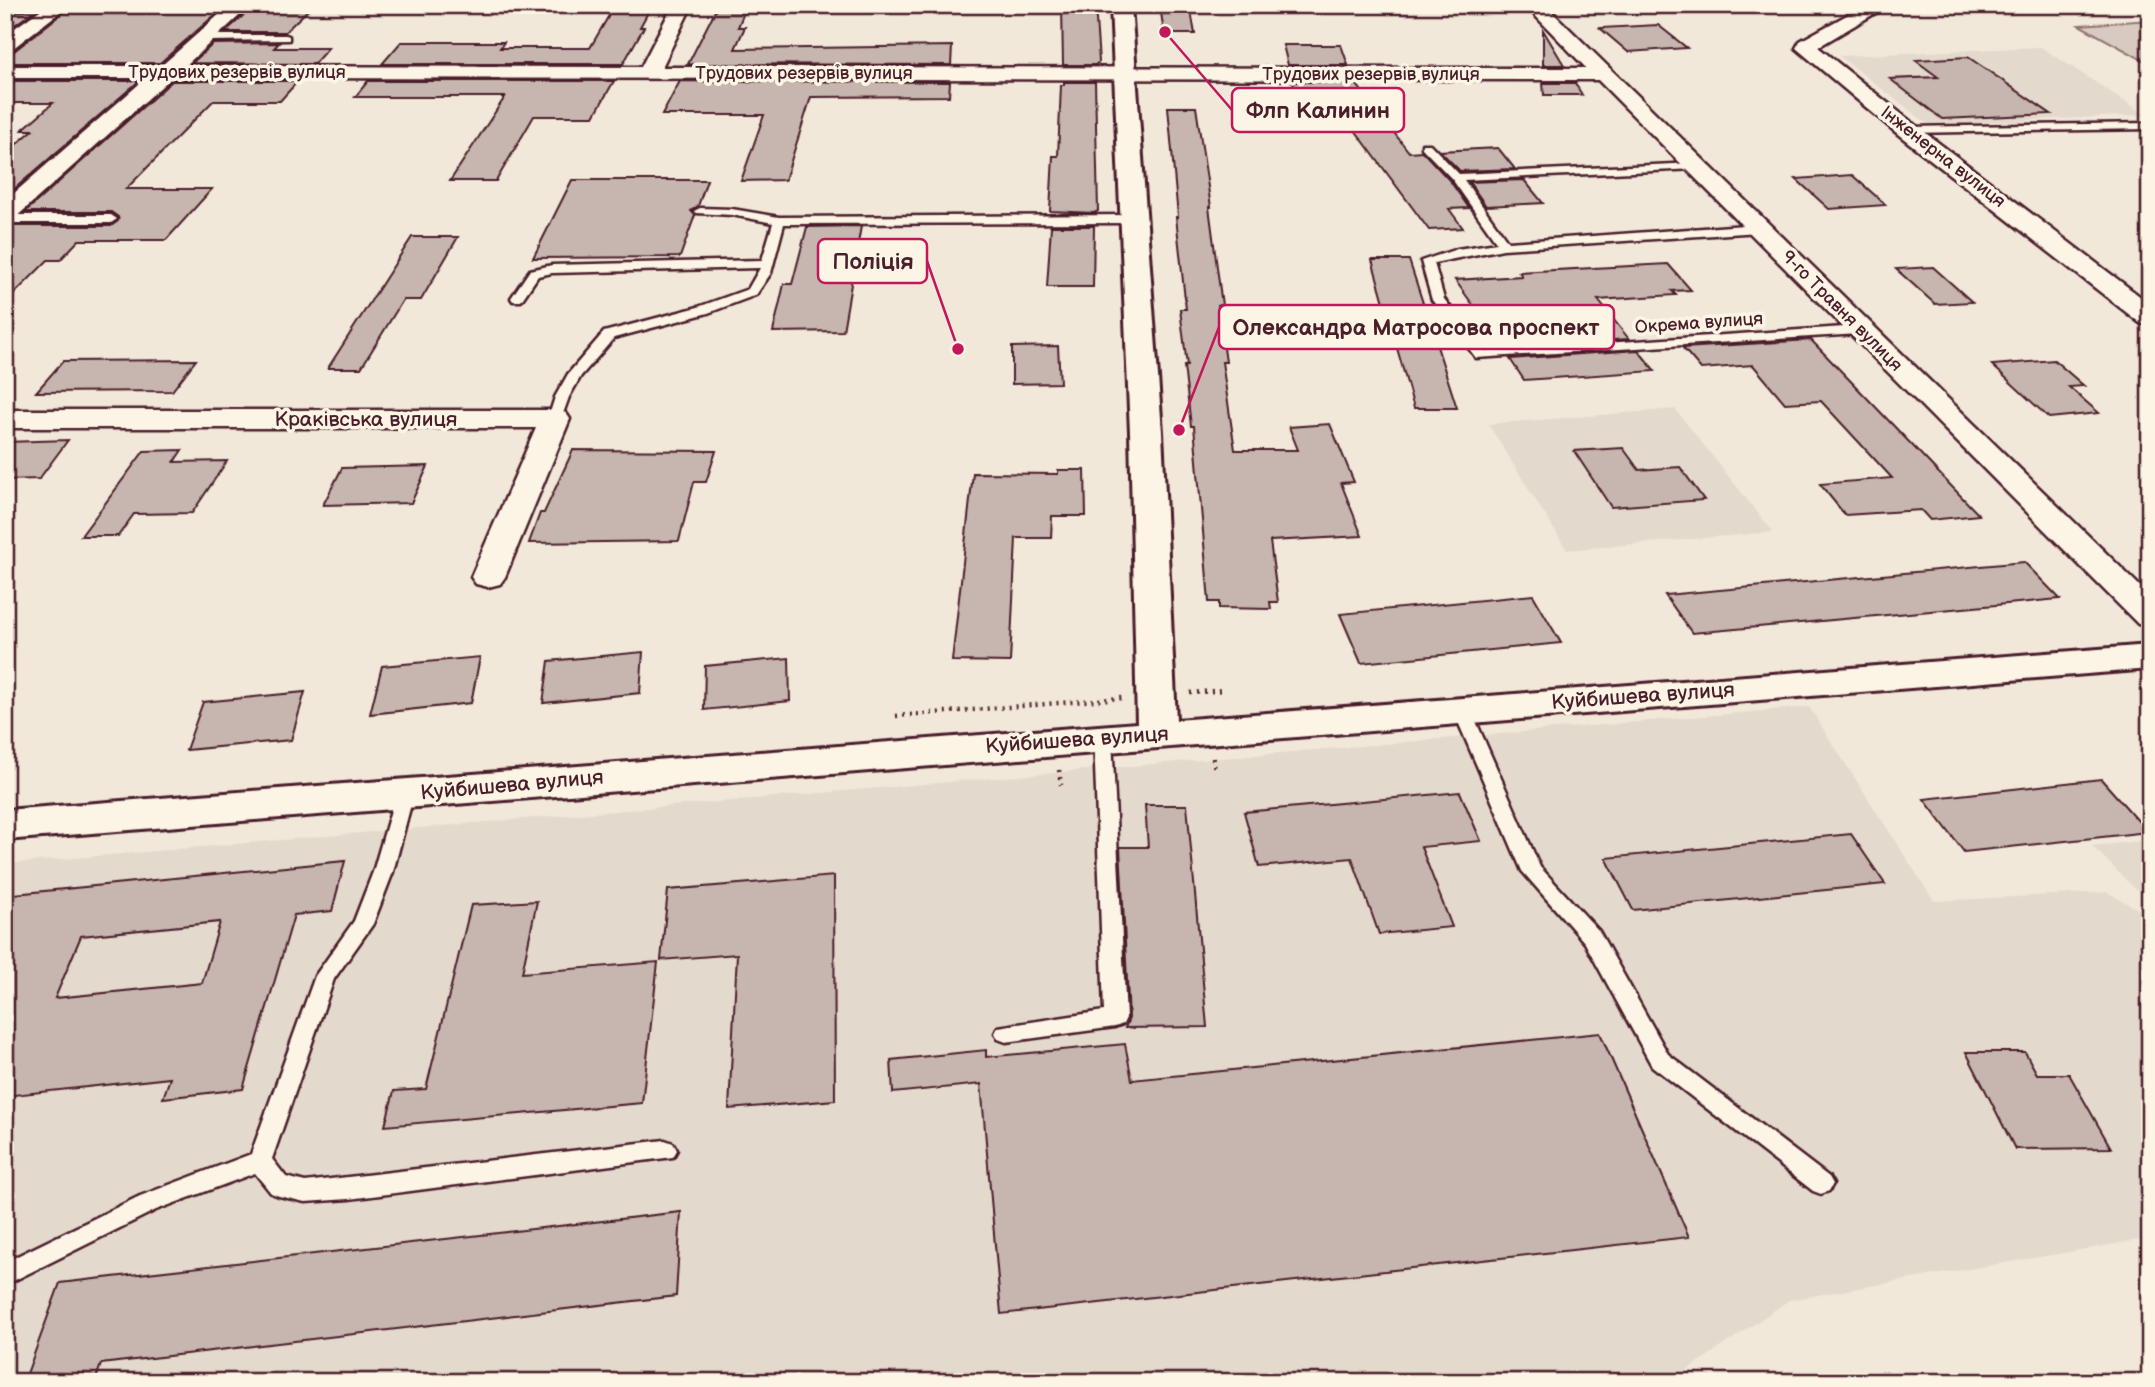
<svg xmlns="http://www.w3.org/2000/svg" width="2155" height="1387" viewBox="0 0 2155 1387" font-family="'Balsamiq Sans',sans-serif">
<style>
.built{fill:#e4d9cd}
.green{fill:#d8cac0;stroke:#917476;stroke-width:2}
.building{fill:#c7b6af;stroke:#4a1f2b;stroke-width:2;fill-rule:evenodd}
.lines{fill:none;stroke-linecap:round;stroke-linejoin:round}
.lane-casing{stroke:#4a1f2b;stroke-width:5}
.street-casing{stroke:#4a1f2b;stroke-width:5}
.secondary-casing{stroke:#4a1f2b;stroke-width:6}
.path{stroke:#4a1f2b;stroke-width:4.5;stroke-dasharray:2 5;stroke-linecap:butt}
.lane{fill:#fcf5e5;fill-rule:evenodd}
.street{fill:#fcf5e5;fill-rule:evenodd}
.secondary{fill:#fcf5e5;fill-rule:evenodd}
.labels{text-anchor:middle;dominant-baseline:central;stroke-width:7;stroke-linejoin:round;paint-order:stroke}
.far-street-label{font-size:18px;fill:#4a1f2b;stroke:#fcf5e5}
.street-label{font-size:21px;fill:#4a1f2b;stroke:#fcf5e5}
.leader{fill:none;stroke:#c2185b;stroke-width:2.5}
.callout-dot{fill:#c2185b;stroke:#fcf5e5;stroke-width:2.5}
.callout{fill:#fcf5e5;stroke:#c2185b;stroke-width:2.5}
.callout-label{font-size:23px;text-anchor:middle;font-weight:bold;fill:#4a1f2b}
</style>
<rect width="100%" height="100%" fill="#f1e8da"/>
<filter id="ink" filterUnits="userSpaceOnUse"><feTurbulence type="fractalNoise" baseFrequency=".0143" numOctaves="2"/><feDisplacementMap in="SourceGraphic" scale="14" xChannelSelector="R" yChannelSelector="G"/><feConvolveMatrix kernelMatrix="1 2 1 2 8 2 1 2 1" color-interpolation-filters="sRGB"/></filter>
<g filter="url(#ink)">
<path class="built" d="M2041,47L2146,115L1929,125L1839,56Z
M1675,409L1773,532L1567,550L1488,424Z
M1809,707L1934,901L2107,892L2150,916V1238L1789,1300L1670,1382H5V864Z
M2150,840V897L2134,888L2092,846Z"/>
<path class="green" d="M2150,20V64L2079,25Z"/>
<path class="building" d="M92,5H221L219,7H224L160,63H5V53L14,51L65,11H84Z
M615,5H652L640,27H644L623,64H382L401,42H504L500,48H590Z
M718,5H747L738,27H745L735,49L952,46L951,65L688,64Z
M1062,5H1095L1099,62L1095,65H1063Z
M1160,5H1190L1195,34H1164Z
M253,7H311L285,32H225Z
M34,11L5,32V12Z
M1658,25L1687,48L1628,52L1600,28Z
M1543,30L1564,65H1543Z
M279,43L274,48H328L314,64L192,63L213,44Z
M1283,45H1341L1348,65H1288Z
M1968,57L2051,114L1942,119L1890,79L1938,77L1915,60Z
M5,81H139L5,197V154L33,130H22L53,103H5Z
M172,81H298L280,101H213L126,189H212L166,240H79L60,260H48L5,303V226H111L118,221V217L111,212H25Z
M368,81H614L594,116H534L496,181H450L505,97H355Z
M680,81L950,82L949,96L811,97L785,180L741,181L764,115H662Z
M1064,82H1095L1098,211L1094,213L1050,211L1053,156H1058L1061,85H1064Z
M1293,82H1354L1357,85L1409,152L1422,151L1450,181L1469,208L1449,209L1463,228L1429,230L1329,95L1297,96Z
M1543,83H1575L1582,95H1544Z
M1168,107H1196L1211,207H1209L1222,305H1218L1226,362H1222L1235,450H1298L1289,427L1330,424L1354,482L1341,483L1362,536L1270,541L1278,602H1270L1271,609L1219,608V602H1209L1194,426H1191L1184,366H1187L1180,309H1186L1176,217H1178Z
M1498,148L1515,169L1460,171L1440,151Z
M1852,175L1886,205L1829,209L1796,179Z
M572,180H707L698,206L691,211L695,215L680,257L533,258Z
M1524,180L1543,203L1486,206L1469,182Z
M861,226L843,331L773,332L784,284H792L807,227Z
M1051,226H1094L1093,287H1047Z
M412,237H458L421,300H403L361,368H328Z
M1372,260H1409L1457,408H1414Z
M1668,264L1691,290L1672,291L1676,295L1598,300L1629,339L1503,347L1455,280L1522,276L1519,272Z
M1933,267L1972,302L1935,304L1896,269Z
M1811,340L1866,397L1979,515L1930,520L1921,510L1845,515L1820,484L1892,478L1821,401L1785,403L1753,365L1701,369L1683,348Z
M1058,346L1060,383L1012,384V347Z
M1638,350L1655,371L1524,380L1510,359Z
M196,360L172,391L36,392L63,361Z
M2054,360L2084,386L2069,387L2099,413L2049,418L1992,365Z
M68,440L39,479L5,480V442Z
M1623,448L1639,470L1680,467L1704,500L1611,507L1574,451Z
M182,450L174,462L227,461L192,513L134,514L118,536H81L144,451Z
M573,450L716,451L706,482H694L679,541L529,543L540,513H544Z
M428,466L411,503L323,505L342,468Z
M1058,470H1085L1086,516H1052L1051,538H1016L1010,662L952,661L973,473L1058,474Z
M2024,562L2060,599L1692,633L1665,595Z
M1533,595L1561,643L1361,663L1340,614Z
M643,652L640,693L543,703L549,661Z
M480,657L471,703L370,714L382,666Z
M789,658L790,701L704,710L705,666Z
M305,692L291,740L186,750L203,702Z
M2101,779L2148,832L1964,852L1924,799Z
M1460,792L1481,841L1421,847L1452,927L1379,934L1352,858L1259,867L1244,812Z
M1145,805H1187L1207,1027L1125,1028L1129,1018L1120,847H1148Z
M1851,834L1885,884L1633,910L1606,858Z
M345,861L332,911L294,915L243,1089L163,1098L170,1078L5,1096V895ZM220,922L202,983L55,998L81,936Z
M834,876L835,1100L729,1109L737,954L661,960L668,890Z
M537,901L522,973L658,962L642,1103L385,1126L394,1091L426,1089L471,905Z
M1600,1033L1689,1237L1001,1314L981,1084L893,1093L891,1060L986,1050V1057L1125,1044L1132,1080Z
M1966,1052H2025L2037,1074H2069L2111,1148L2015,1149Z
M681,1212L676,1296L101,1364L95,1382H24L60,1283Z"/>
<g class="lines">
<defs>
<path id="lane" d="M286,35L289,36V40L206,41L201,38L206,35Z
M2150,123V129L1907,133L1902,130L1907,127Z
M1422,144H1430L1459,174L1696,163L1702,166L1696,169L1464,180L1508,242L1759,224L1765,228L1759,232L1503,249L1434,263L1444,299L1485,351L1859,326L1866,330L1859,334L1476,358L1432,300L1421,261L1457,249L1497,243L1452,179L1422,148Z
M700,208L732,209L779,217L1133,215L1139,219L1133,223L784,224L771,273L756,295L708,313L614,338L581,376L569,397L560,422H550L548,419L555,397L568,374L604,332L698,307L748,289L760,268L552,273L538,276L521,301H513L511,298L530,270L552,265L762,260L773,223L732,215L696,213L694,211Z
M5,215H111L117,219L111,223H5Z
M1462,704L1471,710L1540,867L1599,931L1668,1054L1829,1177L1833,1184L1829,1191L1821,1194L1813,1191L1652,1066L1585,943L1522,871L1453,710Z
M1103,732L1112,738L1126,1018L1123,1024L1115,1027L1006,1042L998,1039L995,1033L998,1027L1104,1011L1094,738Z
M405,786L412,788L414,793L393,872L373,924L334,979L272,1159L286,1177L305,1182L665,1140L673,1143L677,1150L673,1157L349,1199L305,1202L279,1196L271,1193L255,1173L156,1210L5,1285V1262L140,1196L251,1154L315,976L354,921L373,872L396,793L398,788Z"/>
<path id="street" d="M47,5H69L12,49L5,51V35Z
M230,5H251L185,66L641,67L673,5H692L662,67L1586,68L1525,5H1545L2150,596V627L2138,624L1598,80L171,78L14,219L5,221V201L146,78H5V66H161Z
M1865,5H1889L1818,47L1915,125L2150,304V325L2140,323L1899,135L1796,48L1800,41Z
M5,410H555L566,413L570,419L505,577L500,584L488,587L476,584L471,577L536,428H5Z"/>
<path id="secondary" d="M1111,5H1131L1162,432L1176,720L2150,645V669L5,840V810L1137,723L1130,432Z"/>
</defs>
<use href="#lane" class="lane-casing"/>
<use href="#street" class="street-casing"/>
<use href="#secondary" class="secondary-casing"/>
<path class="path" d="M1190,693L1224,690
M896,716L1122,698
M1213,758L1215,771
M1059,770L1061,785"/>
<use href="#lane" class="lane"/>
<use href="#street" class="street"/>
<use href="#secondary" class="secondary"/>
</g>
</g>
<g class="labels">
<g class="far-street-label">
<text x="237" y="72">Трудових резервів вулиця</text>
<text x="804" y="73">Трудових резервів вулиця</text>
<text x="1371" y="74">Трудових резервів вулиця</text>
<text transform="translate(1943 157) rotate(38)">Інженерна вулиця</text>
<text transform="translate(1842 311) rotate(45)">9-го Травня вулиця</text>
<text transform="translate(1699 323) rotate(-4)">Окрема вулиця</text>
</g>
<g class="street-label">
<text x="366" y="419">Краківська вулиця</text>
<text transform="translate(1643 696) rotate(-4)">Куйбишева вулиця</text>
<text transform="translate(1077 740) rotate(-4)">Куйбишева вулиця</text>
<text transform="translate(512 785) rotate(-5)">Куйбишева вулиця</text>
</g>
</g>
<path class="leader" d="M1165 32L1232 110M958 349L927 261M1179 430L1219 327"/>
<g class="callout-dot">
<circle cx="1165" cy="32" r="7"/>
<circle cx="958" cy="349" r="7"/>
<circle cx="1179" cy="430" r="7"/>
</g>
<g class="callout">
<rect x="1232" y="88" width="172" height="44" rx="7"/>
<rect x="818" y="239" width="109" height="44" rx="7"/>
<rect x="1219" y="305" width="395" height="44" rx="7"/>
</g>
<g class="callout-label">
<text x="1318" y="118">Флп Калинин</text>
<text x="873" y="269">Поліція</text>
<text x="1416" y="335">Олександра Матросова проспект</text>
</g>
<rect width="2155" height="1387" fill="none" stroke="#fcf5e5" stroke-width="28"/>
<rect x="14" y="14" width="2127" height="1359" fill="none" stroke="#4a1f2b" stroke-width="2.5" filter="url(#ink)"/>
</svg>
